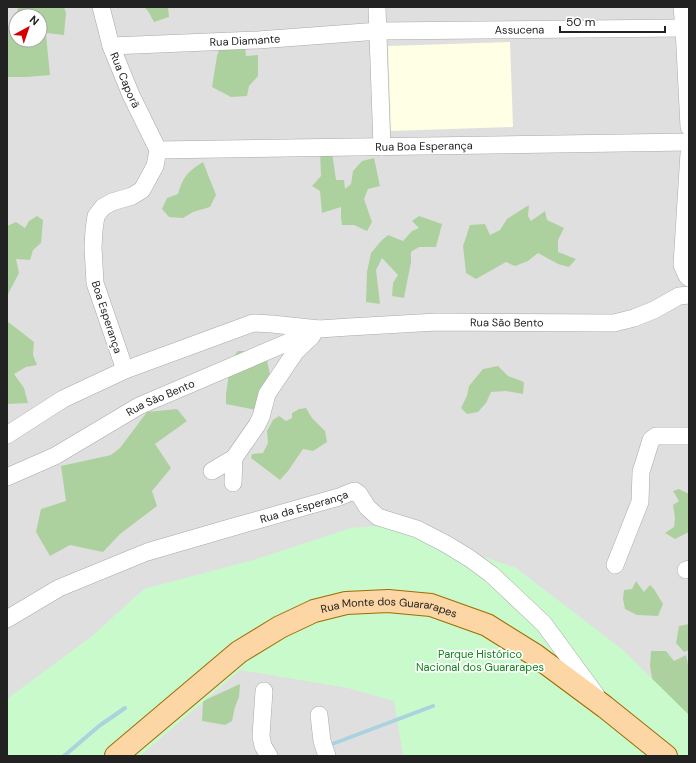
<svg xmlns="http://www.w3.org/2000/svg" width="696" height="763" viewBox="0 0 696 763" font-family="'DM Sans',sans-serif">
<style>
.residential{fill:#e0dfdf;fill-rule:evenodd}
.education{fill:#ffffe5}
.forest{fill:#add19e;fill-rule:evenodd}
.park{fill:#c8facc}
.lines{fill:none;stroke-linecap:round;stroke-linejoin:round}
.stream{stroke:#aad3df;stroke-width:4}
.minor-casing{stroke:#a9a9a9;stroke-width:18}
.major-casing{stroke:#a06b00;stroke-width:24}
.minor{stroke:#fff;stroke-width:17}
.major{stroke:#fcd6a4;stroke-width:22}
.labels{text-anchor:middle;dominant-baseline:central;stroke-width:3.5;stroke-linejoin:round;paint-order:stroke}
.street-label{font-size:11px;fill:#222;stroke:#fff}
.park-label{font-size:11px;fill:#0c8416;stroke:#fff}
</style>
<rect width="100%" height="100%" fill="#f2efe9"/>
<path class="residential" d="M7,7H689V756H7ZM16,16H40V40H16Z"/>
<path class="education" d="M510,42L513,127L391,131L388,46Z"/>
<path class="forest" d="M17,7H64L66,13L64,35L46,33L47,45L50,75L27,77H7V26H12L18,9ZM16,16H40V40H16Z
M144,7H168L169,17L154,22L148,11Z
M245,46L246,56L258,55V76L249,86L247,96L231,97L212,87L217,56L220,47Z
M320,151L332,152L336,180H344L345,189L351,184L353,171L362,161L374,158L380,186L368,189L364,199L372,222L367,231L354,225H342L341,218V207L322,213L320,191L312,186L321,176Z
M203,162L216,195L210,207L193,212L183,218L169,217L162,209L167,198L178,194C183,177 188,171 203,162Z
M529,205L528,216L531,221L545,211L547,220L564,228L558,240V252L576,259L569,267L558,264L538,253L528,261L515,266L506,262L476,279L466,273L463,246L470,225L485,224L490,235L500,230L507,219Z
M37,216L43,220L41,243L33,250L30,260L16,259L19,273L7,296V226L16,222L25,228L29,221Z
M419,216L442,224L436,247H419L411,252V262L404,298L392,296L393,283L398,275L382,258L376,270L380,304L366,302L367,272L371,253L381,241L388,235L403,241L412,231L419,228L412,221Z
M7,321L34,342L33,355L37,365L26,367L14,374L24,388L28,403L7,404Z
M238,351H265L270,375L256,410L226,404V394L228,380L229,362Z
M498,366L508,376L524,382L523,394L506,391L491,392L486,403L478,412L467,414L461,408L467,396L469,386L483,369Z
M306,408L312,418L325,431L327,442L313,451L303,449L288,471L280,480L251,458L252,454L263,453L268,443L267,431L273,420L279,416L286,421L292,418V413L299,409Z
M177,409L187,421L155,444L171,468L152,491L157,506L120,534L103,552L70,545L50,556L36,532L41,509L66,501L61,466L111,455L120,448L147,412Z
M679,489L689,494V532L675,539L665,533L674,527L675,518L673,505L679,501L673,491Z
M636,581L644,592L650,585L654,589L663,604L658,616L637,615L625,609L623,599L624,590L632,589Z
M689,624V650L684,652L676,643L679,626Z
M651,651H666L674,661L686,655L689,669V719L653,684L650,666Z
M240,684L239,697L235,707L232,721L225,725L202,721L203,701Z"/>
<path class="park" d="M389,525L516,568L623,650L689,715V756H403L394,701L348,688L240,670L140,756H7V699L92,636L144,589L253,560L351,528Z"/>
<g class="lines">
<path class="stream" d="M327,746L433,706
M64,756L99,726L125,708"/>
<defs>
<g id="minor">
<path id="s1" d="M101,7L111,46L131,95L158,150"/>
<path d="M377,7L382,147"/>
<path d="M682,7L684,28L689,127"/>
<path id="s2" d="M111,46L258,40L379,31L684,28"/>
<path id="s3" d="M158,150L689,142"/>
<path d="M689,153L682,265L687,276L689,278"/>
<path d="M125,370L95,283L93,247L94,230L96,216L103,207L112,202L132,196L142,190L155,166L158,150"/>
<path d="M7,435L63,399L125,370L253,323L272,324L319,329"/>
<path d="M212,471L234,458L257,425L261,417L267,394L296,351L312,336"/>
<path id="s4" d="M7,477L55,456L139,406L319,329L349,327L437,322L614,323L634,318L654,310L679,296L689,295"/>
<path d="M233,483L234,458"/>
<path d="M615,565L640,502L641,472L651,440L656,436H689"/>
<path d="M686,570L689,569"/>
<path id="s5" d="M7,619L59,588L147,552L233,527L339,497L351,492L355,491L359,494L367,507L378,517L417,529L446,544L469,558L491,574L544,624L596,695"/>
<path d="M264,691L261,736L263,746L269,756"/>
<path d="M319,715L322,741L327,756"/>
</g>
<g id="major">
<path id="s6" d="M116,756L239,652L280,627L314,611L346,603L388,601L431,605L487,625L535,655L605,707L666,756"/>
</g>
</defs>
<use href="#minor" class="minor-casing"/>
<use href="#major" class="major-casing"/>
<use href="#minor" class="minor"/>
<use href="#major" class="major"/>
</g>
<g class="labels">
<g class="street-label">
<text stroke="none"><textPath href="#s2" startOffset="409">Assucena</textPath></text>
<text stroke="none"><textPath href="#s2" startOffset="134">Rua Diamante</textPath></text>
<text stroke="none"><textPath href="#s1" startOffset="77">Rua Caporã</textPath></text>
<text stroke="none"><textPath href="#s3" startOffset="266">Rua Boa Esperança</textPath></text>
<text transform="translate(107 317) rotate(72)">Boa Esperança</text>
<text stroke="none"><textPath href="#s4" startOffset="534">Rua São Bento</textPath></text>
<text stroke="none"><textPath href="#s4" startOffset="173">Rua São Bento</textPath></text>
<text stroke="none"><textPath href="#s5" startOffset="319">Rua da Esperança</textPath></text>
<text stroke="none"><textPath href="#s6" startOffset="323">Rua Monte dos Guararapes</textPath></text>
</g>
<g class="park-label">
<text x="480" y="654">Parque Histórico<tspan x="480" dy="13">Nacional dos Guararapes</tspan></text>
</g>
</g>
<rect width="696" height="763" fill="none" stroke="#222222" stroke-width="16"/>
<g transform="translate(28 28) rotate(40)"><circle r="19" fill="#ffffff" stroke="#a7a7a7"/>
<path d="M0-3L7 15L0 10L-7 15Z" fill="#d40000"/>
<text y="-6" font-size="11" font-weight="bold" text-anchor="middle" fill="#222222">N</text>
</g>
<path d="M560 26v6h105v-6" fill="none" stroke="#222222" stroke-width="2"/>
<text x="566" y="26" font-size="12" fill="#222222" stroke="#ffffff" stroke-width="3" paint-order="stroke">50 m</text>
</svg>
